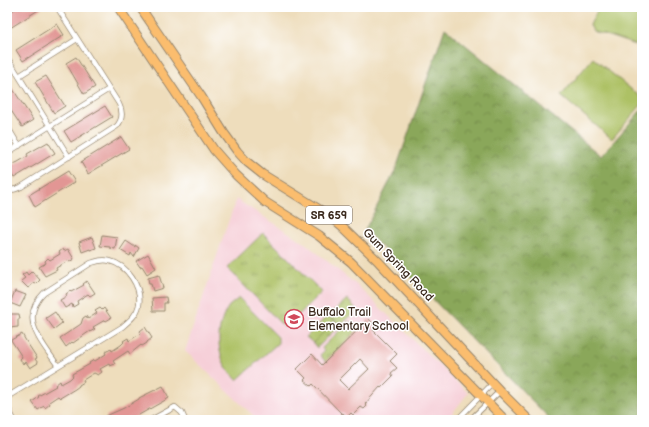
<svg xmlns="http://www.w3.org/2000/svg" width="649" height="427" viewBox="0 0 649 427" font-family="'Balsamiq Sans',sans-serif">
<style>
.built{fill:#f6cfd8}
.grass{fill:url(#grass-tufts);stroke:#747642}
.forest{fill:url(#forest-crowns);stroke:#62683c}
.pitch{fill:#adc165;stroke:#747642}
.building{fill:#e29694;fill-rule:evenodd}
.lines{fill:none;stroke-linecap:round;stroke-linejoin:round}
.street-casing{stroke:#94846d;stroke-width:6}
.primary-casing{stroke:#94846d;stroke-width:10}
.street{stroke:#fff;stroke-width:4.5}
.primary{stroke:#fbbd6e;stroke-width:8}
.labels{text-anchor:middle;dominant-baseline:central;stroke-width:3;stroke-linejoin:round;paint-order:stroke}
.shield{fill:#fff;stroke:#766a62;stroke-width:1}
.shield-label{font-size:11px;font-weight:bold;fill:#3b2a1e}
.street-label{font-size:12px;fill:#3b2a1e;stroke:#fff}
.poi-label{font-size:12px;fill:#3b2a1e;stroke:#fff;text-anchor:start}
</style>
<defs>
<pattern id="grass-tufts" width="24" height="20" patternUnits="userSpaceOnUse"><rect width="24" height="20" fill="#adc165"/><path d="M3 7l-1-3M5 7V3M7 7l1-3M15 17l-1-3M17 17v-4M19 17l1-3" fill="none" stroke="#8e9d53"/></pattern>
<pattern id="forest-crowns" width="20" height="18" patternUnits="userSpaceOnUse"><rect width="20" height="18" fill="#8aa75a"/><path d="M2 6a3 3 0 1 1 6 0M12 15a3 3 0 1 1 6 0" fill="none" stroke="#72884a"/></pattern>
</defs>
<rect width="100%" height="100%" fill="#fff"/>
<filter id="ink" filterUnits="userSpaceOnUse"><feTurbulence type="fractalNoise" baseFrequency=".025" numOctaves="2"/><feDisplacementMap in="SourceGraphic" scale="8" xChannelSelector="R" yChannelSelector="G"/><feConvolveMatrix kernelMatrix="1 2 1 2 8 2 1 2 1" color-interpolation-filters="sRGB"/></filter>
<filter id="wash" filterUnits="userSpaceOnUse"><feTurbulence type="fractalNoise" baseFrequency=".012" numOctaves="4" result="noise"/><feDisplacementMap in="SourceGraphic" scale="16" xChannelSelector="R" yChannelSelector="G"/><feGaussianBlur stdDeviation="0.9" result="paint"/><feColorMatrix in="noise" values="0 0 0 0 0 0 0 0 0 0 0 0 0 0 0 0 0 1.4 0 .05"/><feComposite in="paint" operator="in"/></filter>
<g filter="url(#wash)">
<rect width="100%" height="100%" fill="#eeddbc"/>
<path class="built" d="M236,199L305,243L359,287L468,393L447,420H258L185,351Z"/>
<path class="grass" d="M263,233L322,292L285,328L227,268Z
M347,299L357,310L340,326L330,315Z
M349,321L358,330L328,359L326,362L320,355L324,351L322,348Z
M334,322L338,327L317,348L313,343Z"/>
<path class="forest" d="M445,28L601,156L642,109V420H551L365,230L396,169Z"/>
<path class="pitch" d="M599,7H642V47L593,31L590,25Z
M593,58L642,98V104L612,139L561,96Z
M239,298L278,337V343L237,380C234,376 229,372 227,368C215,351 217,323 229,306C232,303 236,301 239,298Z
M328,315L335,321L313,343L306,337Z"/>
<g id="blocks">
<path class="building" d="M18,7H43L7,30V14Z
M57,24L64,35L23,61L16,50Z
M76,57L95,87L84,94L66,63Z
M46,76L65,106L54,113L35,82Z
M7,80L33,120L22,127L12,112L7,104Z
M105,106L112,117L71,142L64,131Z
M121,137L129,149L88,174L81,162Z
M48,142L55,153L14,178L7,167L18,162L28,156L27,154Z
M68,171L75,182L35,207L29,195Z
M102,235L117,237L115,249L110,248V247L100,246Z
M92,237L96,248L90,250V249L82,252L79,242Z
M126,241L135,247V245L139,248L134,257L131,253L130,256L120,250Z
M63,249L64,251L68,249L74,259L69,262L68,261L56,268L57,270L45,276L39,267L46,263L45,261L48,258L50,260L60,254L59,252Z
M148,254L156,268L147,274L142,266L140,267L136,261Z
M32,271L40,280L36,284L34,283L28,288L21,281L25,278L22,275L26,272L28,275Z
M159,275L163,288L153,291L151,284H149L148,278Z
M87,281L95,293L90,296L88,294L77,301L78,304L73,307L72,304L65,308L60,300L67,296L66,294L70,291L71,292L84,285L83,284Z
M15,291L26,295L20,307L10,303Z
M166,297L167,303H164V311H153L152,298Z
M100,308L102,310L104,308L111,318L106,321L105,320L93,327L95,329L90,332V331L73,343L72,342L66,347L60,338L81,324L83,318L86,316L88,319L97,313L95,311Z
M55,312L62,323L54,329L46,318Z
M8,314H19L20,319H18V327L9,328Z
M369,319L376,327L373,330L397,354L390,361L397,368L391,373L393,376L381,388L380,387L365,404L367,406L364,409L361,407L353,415L351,413L347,417L343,413L342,414L313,384L311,386L304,380L306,378L297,369L312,354L322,365ZM360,359L369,369L348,389L339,380Z
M145,327L152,338L147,342V343L142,346L141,345L130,354L128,351L113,361L115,364L110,366L109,364L100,369L102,372L98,375L94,373L83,380L84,382L79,385V386L75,389L60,398L58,396L49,402L50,404L45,408L44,406L38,410L32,402L39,397L38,396L56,386L55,385L60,381L61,384L70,379L73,376L72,374L90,364L89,363L94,360L95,361L106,354L105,352L111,349L112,351L121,345L124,342L123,341L128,338L129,341L141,333L140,331Z
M22,334L26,341L37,358L35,359L38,363L30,368L26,362L23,364L20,359L22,357L11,340Z
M163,386L169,398L130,420H108L106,416L124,408L139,399V398Z"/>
</g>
</g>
<g filter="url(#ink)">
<use href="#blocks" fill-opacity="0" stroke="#94846d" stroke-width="1"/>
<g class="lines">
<defs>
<path id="street" d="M7,57L69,157
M19,76L77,39
M7,126L19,146
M7,153L109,89
M7,191L16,189L21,187L117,126C123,119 123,112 119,104L57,7
M7,397L122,327C129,321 137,315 139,305C142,287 127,265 110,261C103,259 97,261 91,263L44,293C18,319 42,342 58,366
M7,406L14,420
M151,420L175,407L182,413L185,420
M457,420L493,383
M470,420L500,391"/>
<path id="primary" d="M118,7L214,150L236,175L265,202L319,236L351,262L505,420
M140,7L201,96L224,133L237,151L247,162L262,174L330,216L342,226L378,261L500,391L529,420"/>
</defs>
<use href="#street" class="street-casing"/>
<use href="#primary" class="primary-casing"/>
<use href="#street" class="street"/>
<use href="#primary" class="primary"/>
</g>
</g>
<defs>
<symbol id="school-ring" viewBox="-11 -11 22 22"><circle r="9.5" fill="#fff" stroke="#d1495b" stroke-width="1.5"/><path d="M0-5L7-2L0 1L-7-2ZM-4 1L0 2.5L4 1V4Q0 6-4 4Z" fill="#d1495b"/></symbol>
</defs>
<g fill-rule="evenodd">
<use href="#school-ring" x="283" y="308" width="22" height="22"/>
</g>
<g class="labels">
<rect class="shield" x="306" y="206" width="46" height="18" rx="3"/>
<g class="shield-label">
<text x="329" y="215">SR 659</text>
</g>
<g class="street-label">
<text transform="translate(398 265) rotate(46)">Gum Spring Road</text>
</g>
<g class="poi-label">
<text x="308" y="312">Buffalo Trail<tspan x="308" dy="14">Elementary School</tspan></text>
</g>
</g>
<rect width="649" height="427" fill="none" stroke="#fff" stroke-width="24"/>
</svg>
